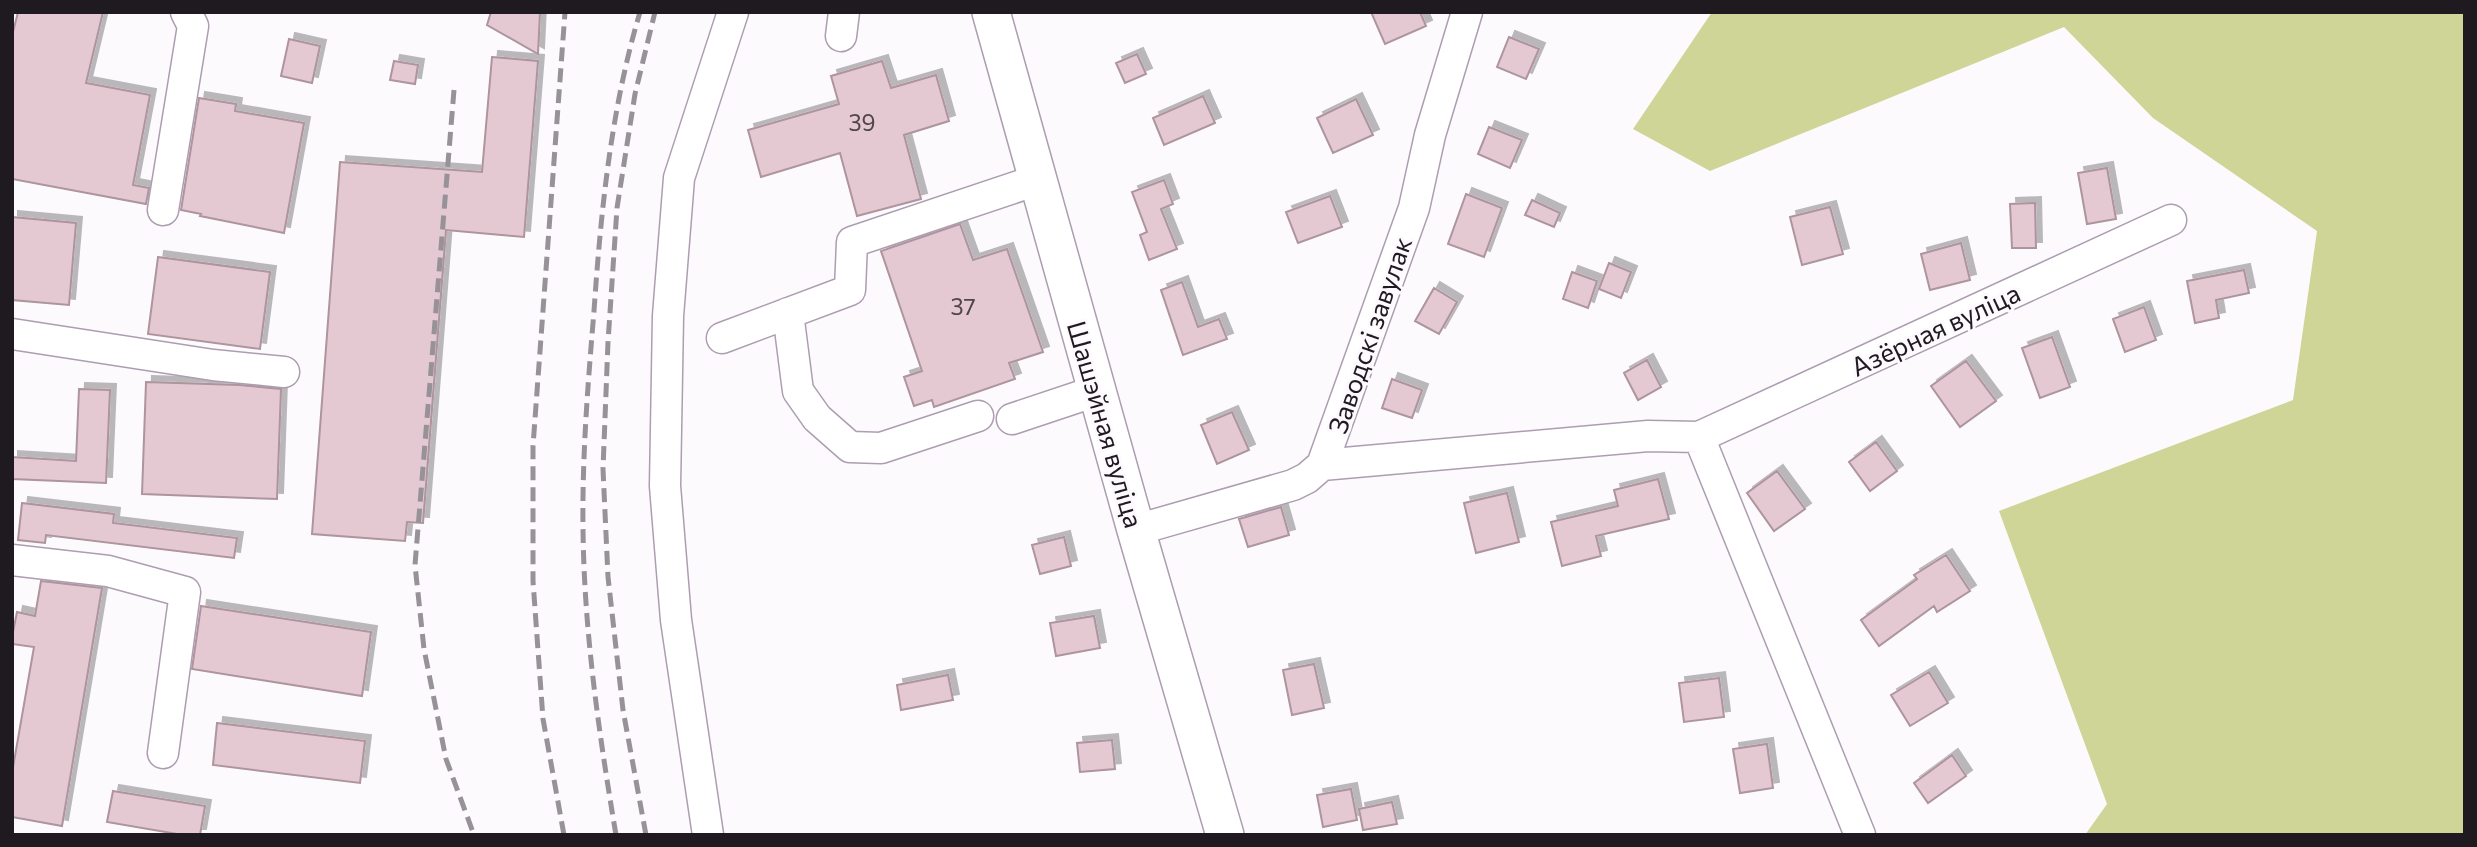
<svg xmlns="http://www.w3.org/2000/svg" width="2477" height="847" viewBox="0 0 2477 847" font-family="Commissioner,sans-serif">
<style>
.green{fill:#ced597}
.building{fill:#e5c9d2;stroke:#ae949d;stroke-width:2;filter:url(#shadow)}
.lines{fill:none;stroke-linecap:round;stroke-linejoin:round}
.minor-casing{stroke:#ad9db1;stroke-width:33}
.major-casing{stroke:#ad9db1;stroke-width:40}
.minor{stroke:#fff;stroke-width:30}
.major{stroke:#fff;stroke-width:37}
.rail{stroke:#969297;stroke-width:5;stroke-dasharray:14 7;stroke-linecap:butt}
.labels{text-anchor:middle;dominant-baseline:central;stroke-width:6;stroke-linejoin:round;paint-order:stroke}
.number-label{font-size:23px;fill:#50454c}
.street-label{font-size:26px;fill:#1f1920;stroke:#fdfafe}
</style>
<defs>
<filter id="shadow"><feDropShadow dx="6" dy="-6" stdDeviation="0" flood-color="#0004"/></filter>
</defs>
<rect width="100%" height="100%" fill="#fdfafe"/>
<path class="green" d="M1712,12H2465V835H2085L2107,804L1999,511L2293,400L2317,231L2153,118L2064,27L1710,171L1633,129Z"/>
<path class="building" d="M18,12H103L86,83L150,95L133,185L149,188L146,204L12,179V36Z
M491,12H540L538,54L487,25Z
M1371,12H1420L1426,26L1385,44Z
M1509,37L1539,49L1526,79L1497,67Z
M289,39L320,46L312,83L281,76Z
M1137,54L1146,74L1125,83L1116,63Z
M492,57L538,61L524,237L446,230L423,523L407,522L405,541L312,534L340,162L482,172Z
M394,61L418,65L415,84L390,80Z
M882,61L891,88L936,75L949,121L904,135L921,199L857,216L840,153L761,177L748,130L839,104L831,76Z
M1203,96L1215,123L1164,145L1153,118Z
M199,98L236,104L235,111L304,123L284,233L200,216L201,214L181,210Z
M1356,99L1373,135L1333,153L1317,118Z
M1489,127L1522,140L1510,168L1478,154Z
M2107,168L2116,219L2087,224L2078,173Z
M1164,180L1173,204L1161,209L1177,249L1149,260L1140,235L1147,232L1132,192Z
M1466,194L1502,208L1484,257L1448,244Z
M1330,196L1342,227L1298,243L1286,212Z
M1532,200L1560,213L1554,227L1525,215Z
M2035,203L2036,248H2012L2010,204Z
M1830,207L1843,254L1802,265L1790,217Z
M12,217L76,223L69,305L12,300Z
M960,224L973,260L1007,249L1043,352L1009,363L1015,379L934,407L932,400L914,406L904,377L922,371L881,251Z
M1961,243L1970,280L1930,290L1921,254Z
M158,257L270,272L260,349L148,334Z
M1609,263L1631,272L1621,298L1599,289Z
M2244,270L2249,293L2216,300L2219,318L2195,323L2187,281Z
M1572,272L1597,281L1588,308L1563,299Z
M1182,282L1198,327L1219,319L1227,339L1183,355L1161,290Z
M1434,288L1457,302L1439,334L1415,321Z
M2144,307L2156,340L2125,352L2113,319Z
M2052,337L2070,387L2040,398L2022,348Z
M1647,360L1661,387L1638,400L1624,373Z
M1966,361L1996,401L1960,427L1931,386Z
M1392,379L1422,390L1412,418L1382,408Z
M146,382L239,385L281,389L277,499L142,494Z
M79,389L110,390L106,483L12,479V457L76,461Z
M1232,412L1249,450L1217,464L1201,425Z
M1876,442L1897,471L1870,491L1849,462Z
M1777,471L1805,509L1774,531L1747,493Z
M1658,479L1669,519L1596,536L1601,556L1562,566L1551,522L1618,506L1614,490Z
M1507,493L1519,542L1476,553L1464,503Z
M22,503L114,514L113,523L237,538L234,558L46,535L45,543L18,540Z
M1281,507L1289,535L1248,547L1239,519Z
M1064,537L1071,566L1040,574L1032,545Z
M1946,555L1970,591L1937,612L1934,606L1879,646L1861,620L1917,579L1914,575Z
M41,581L102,588L62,826L12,817V773L34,647L12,644V637L17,612L35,616Z
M201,606L371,632L362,696L192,669Z
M1094,616L1100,648L1056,656L1050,623Z
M1314,664L1324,708L1292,715L1283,670Z
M1929,672L1948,703L1910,726L1891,695Z
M948,675L953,700L901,710L897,685Z
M1719,678L1724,717L1684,722L1679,683Z
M217,723L365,741L360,783L213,765Z
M1112,740L1115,769L1080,772L1077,743Z
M1767,744L1773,788L1740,793L1733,749Z
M1952,755L1966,776L1928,803L1914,783Z
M1351,789L1357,820L1323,827L1317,795Z
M113,791L205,806L200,835H183L107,822Z
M1392,802L1397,824L1363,830L1359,809Z"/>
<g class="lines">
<defs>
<path id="minor" d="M841,36L844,12
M163,210L193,26L186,12
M788,313L798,391L817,418L850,447L881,448L978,416
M12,334L213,365L284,372
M722,338L850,290L852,242L1037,180
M1012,419L1096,391
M1699,437L2171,220
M1322,465L1648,436L1699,437L1860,835
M1136,530L1293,485L1307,478L1322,465L1414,208L1430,135L1467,12
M12,560L108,571L185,592L163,753
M708,835L676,620L665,486L668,316L679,178L733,12"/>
<path id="major" d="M991,12L1136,530L1225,835"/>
</defs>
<use href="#minor" class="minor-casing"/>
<use href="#major" class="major-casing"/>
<use href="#minor" class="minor"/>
<use href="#major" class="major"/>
<path class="rail" d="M454,90L415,565L424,649L446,759L474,835
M564,835L543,719L533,581V446L565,12
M616,835C599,734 584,631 583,529C582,456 588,383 594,311C601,210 611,109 640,12
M646,835L623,710L608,577L603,469L608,342L617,208L635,94L655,12"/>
</g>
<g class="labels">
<g class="number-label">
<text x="862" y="122">39</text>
<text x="963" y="306">37</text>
</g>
<g class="street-label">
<text transform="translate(1935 329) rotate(-25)">Азёрная вуліца</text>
<text transform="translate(1369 335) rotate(-71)">Заводскі завулак</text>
<text transform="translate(1106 424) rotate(74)">Шашэйная вуліца</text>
</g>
</g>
<rect width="2477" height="847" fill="none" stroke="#1f1920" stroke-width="28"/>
</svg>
